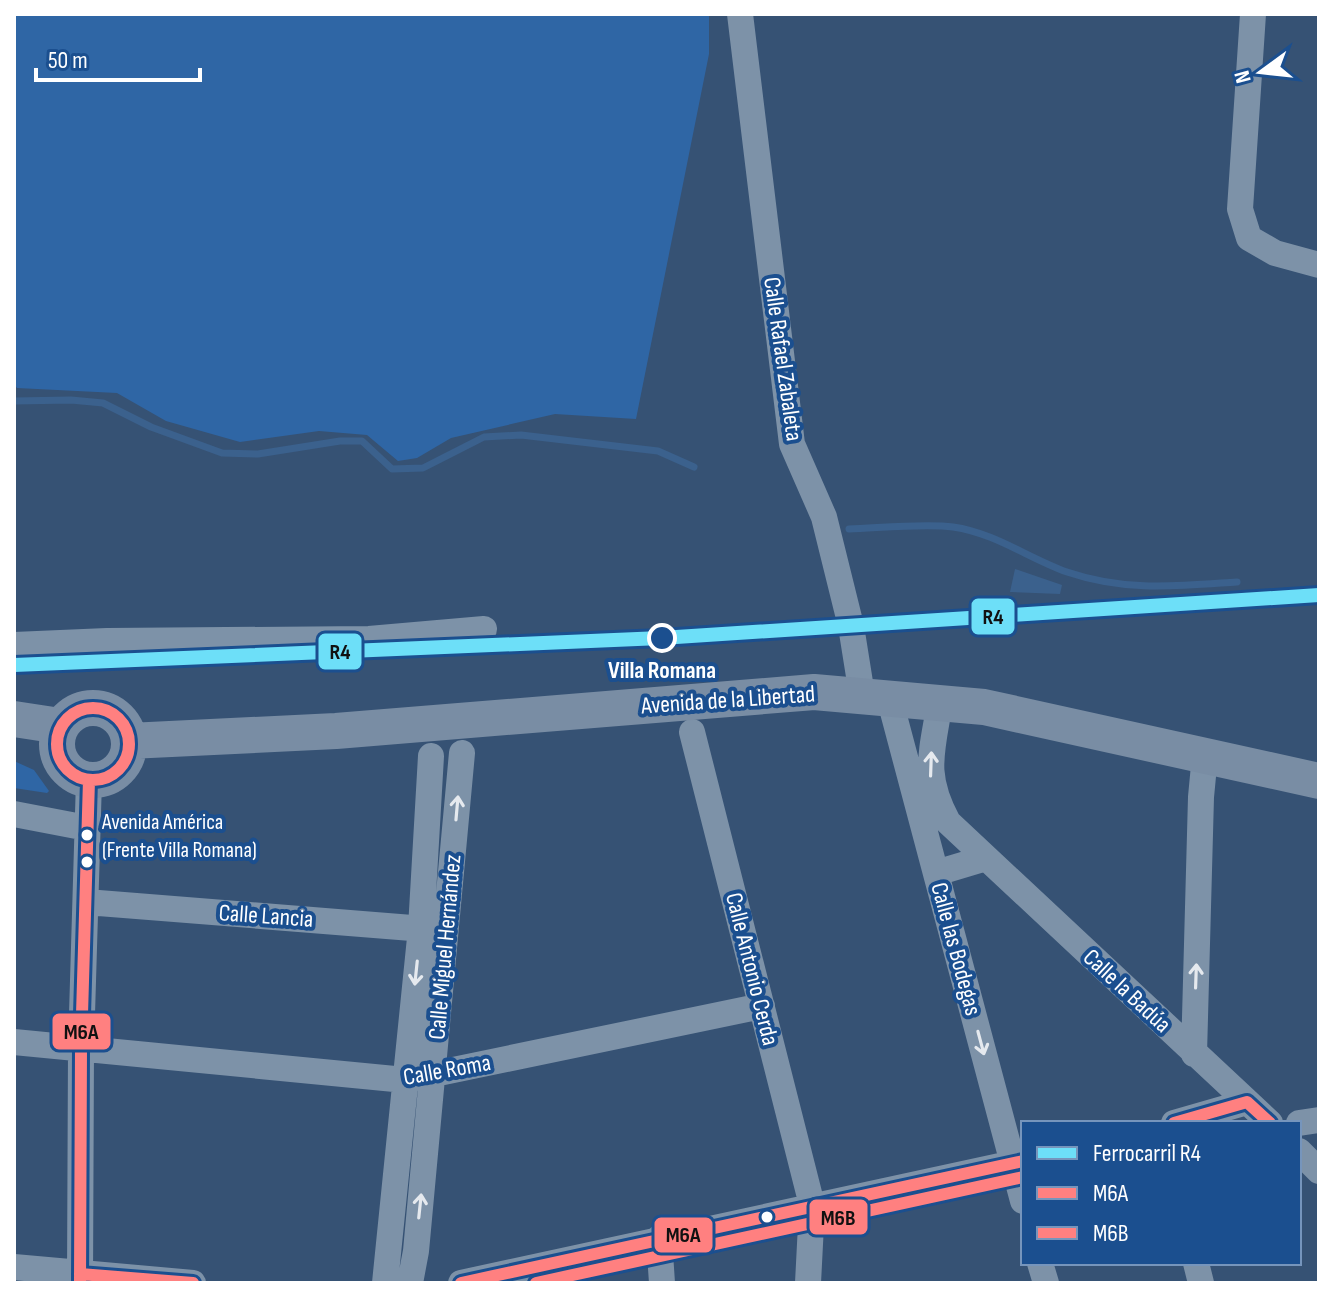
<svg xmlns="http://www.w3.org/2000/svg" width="1333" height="1297" viewBox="0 0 1333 1297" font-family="'Sofia Sans Condensed',sans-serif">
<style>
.green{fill:#2f66a5}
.water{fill:#3b618d}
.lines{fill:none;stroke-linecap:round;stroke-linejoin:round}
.stream{stroke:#3b618d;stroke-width:7}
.street{stroke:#7d92a8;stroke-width:26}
.secondary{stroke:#798da4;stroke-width:36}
.bus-1-casing{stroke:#1b4f8f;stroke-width:18}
.bus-2-casing{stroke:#1b4f8f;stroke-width:18}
.bus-1{stroke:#ff8080;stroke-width:12}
.bus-2{stroke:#ff8080;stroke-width:12}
.rail-1-casing{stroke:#1b4f8f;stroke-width:20}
.rail-1{stroke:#6ddff8;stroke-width:14}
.oneway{stroke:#e5e9ee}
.stop-dot{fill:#1b4f8f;stroke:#fff;stroke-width:4}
.bus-dot{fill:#fff;stroke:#1b4f8f;stroke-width:3}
.labels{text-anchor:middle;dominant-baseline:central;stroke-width:8;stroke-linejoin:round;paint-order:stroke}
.bus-label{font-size:22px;fill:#fff;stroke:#1b4f8f;text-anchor:start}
.street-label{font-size:24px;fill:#fff;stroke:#1b4f8f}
.stop-label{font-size:24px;font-weight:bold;fill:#fff;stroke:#1b4f8f}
.line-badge{stroke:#1b4f8f;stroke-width:3}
.pale-badge-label{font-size:22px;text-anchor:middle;font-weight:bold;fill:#111}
</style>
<rect width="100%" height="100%" fill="#365274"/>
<path class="green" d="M14,14H709V54L636,419L555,414L451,438L417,458L398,461L367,435L319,431L240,442L166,421L117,393L17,388L14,384Z
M14,761L34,770L49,791L47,793L14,788Z"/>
<path class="water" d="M1015,569L1062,585L1060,594L1010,592Z"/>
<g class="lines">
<path class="stream" d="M14,401L71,400L103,403L151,427L222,453L258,454L340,441H362L392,469L423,468L484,437L521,435L658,451L694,467
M849,529C879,528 926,523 953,527C995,533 1028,558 1067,572C1126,592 1177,586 1237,582"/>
<path class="street" d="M740,14L792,444L824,517L851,626L862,695
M1253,14L1240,209L1249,238L1275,253L1319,265
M14,645L107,641L369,639L484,629
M889,697L1023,1201
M940,702C932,752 922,774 948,822L1270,1123
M692,732L812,1205L808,1283
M14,814L87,828
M936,873L986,858
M86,902L437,930
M14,1042L405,1080L762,1006
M1194,1054L1201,797L1205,755
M1174,1123L1247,1102
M1299,1123L1319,1120
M1299,1151L1319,1171
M659,1238L662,1283
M1040,1263L1046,1283
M1196,1263L1201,1283
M14,1267L193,1283
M80,1283L81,1048L89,780
M385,1283L421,928L431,756
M410,1283L416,1251L462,753
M461,1283L1023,1161"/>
<path class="secondary" d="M57 744a36 36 0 1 1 72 0a36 36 0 1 1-72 0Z
M14,719L60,726
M129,741L336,731L814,692L984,707L1319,781"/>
<defs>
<path id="bus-1" d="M57 744a36 36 0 1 1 72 0a36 36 0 1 1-72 0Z
M1174,1123L1247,1102L1270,1123
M80,1274L193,1283
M80,1283L81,1048L89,780
M461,1283L1023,1161"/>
<path id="bus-2" d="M536,1283L1023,1177"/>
</defs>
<use href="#bus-1" class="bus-1-casing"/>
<use href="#bus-2" class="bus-2-casing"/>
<use href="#bus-1" class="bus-1"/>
<use href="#bus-2" class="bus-2"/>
<defs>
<path id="rail-1" d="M14,665L661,638L1319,595"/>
</defs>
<use href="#rail-1" class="rail-1-casing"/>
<use href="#rail-1" class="rail-1"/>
</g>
<defs><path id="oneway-shaft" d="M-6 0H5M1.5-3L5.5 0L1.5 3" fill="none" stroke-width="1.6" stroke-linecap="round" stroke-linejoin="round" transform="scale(2)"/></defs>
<g class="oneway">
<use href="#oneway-shaft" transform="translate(931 764) rotate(-88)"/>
<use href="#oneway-shaft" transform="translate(457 808) rotate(-85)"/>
<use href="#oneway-shaft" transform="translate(416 973) rotate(96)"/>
<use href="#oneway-shaft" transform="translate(1196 976) rotate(-88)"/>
<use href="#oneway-shaft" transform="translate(981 1043) rotate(75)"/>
<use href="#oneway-shaft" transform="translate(420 1206) rotate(-84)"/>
</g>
<circle class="stop-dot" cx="662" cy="638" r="13"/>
<g class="bus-dot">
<circle cx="87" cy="835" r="7"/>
<circle cx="87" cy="862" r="7"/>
<circle cx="767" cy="1217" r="7"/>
</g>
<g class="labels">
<g class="bus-label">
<text x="102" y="822">Avenida América<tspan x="102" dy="28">(Frente Villa Romana)</tspan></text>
</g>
<g class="street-label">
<text transform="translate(783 359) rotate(82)">Calle Rafael Zabaleta</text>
<text transform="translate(728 700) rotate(-4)">Avenida de la Libertad</text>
<text transform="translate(266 916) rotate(4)">Calle Lancia</text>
<text transform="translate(445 947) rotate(-85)">Calle Miguel Hernández</text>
<text transform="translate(956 949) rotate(75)">Calle las Bodegas</text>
<text transform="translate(752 969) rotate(76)">Calle Antonio Cerda</text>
<text transform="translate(1127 991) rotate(43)">Calle la Badúa</text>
<text transform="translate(447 1070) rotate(-10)">Calle Roma</text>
</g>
<g class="stop-label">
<text x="662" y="670">Villa Romana</text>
</g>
</g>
<g class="line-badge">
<rect x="970" y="597" width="46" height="39" rx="8" fill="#6ddff8"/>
<rect x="317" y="632" width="46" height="39" rx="8" fill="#6ddff8"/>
<rect x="51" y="1012" width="61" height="39" rx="8" fill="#ff8080"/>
<rect x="808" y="1198" width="61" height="38" rx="8" fill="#ff8080"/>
<rect x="653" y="1216" width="61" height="38" rx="8" fill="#ff8080"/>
</g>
<g class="pale-badge-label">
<text x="993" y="624">R4</text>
<text x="340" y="659">R4</text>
<text x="81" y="1039">M6A</text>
<text x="838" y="1225">M6B</text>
<text x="683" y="1242">M6A</text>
</g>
<rect width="1333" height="1297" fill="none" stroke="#ffffff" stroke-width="32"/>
<rect x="1021" y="1121" width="280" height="144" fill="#1b4f8f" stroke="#7695bc" stroke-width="2"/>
<rect x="1037" y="1147" width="40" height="12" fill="#6ddff8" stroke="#7695bc" stroke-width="2"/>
<text x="1093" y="1161" font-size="24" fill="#ffffff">Ferrocarril R4</text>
<rect x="1037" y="1187" width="40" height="12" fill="#ff8080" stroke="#7695bc" stroke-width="2"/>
<text x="1093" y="1201" font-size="24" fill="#ffffff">M6A</text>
<rect x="1037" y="1227" width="40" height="12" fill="#ff8080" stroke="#7695bc" stroke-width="2"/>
<text x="1093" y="1241" font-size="24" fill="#ffffff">M6B</text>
<g transform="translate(1261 72) rotate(255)" stroke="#1b4f8f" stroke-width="6" paint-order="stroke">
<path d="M0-6L14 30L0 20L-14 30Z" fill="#ffffff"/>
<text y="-12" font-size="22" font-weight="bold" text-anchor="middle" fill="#ffffff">N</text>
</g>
<path d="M36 68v12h164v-12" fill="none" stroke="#ffffff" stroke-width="4"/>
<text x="48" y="68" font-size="24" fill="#ffffff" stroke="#1b4f8f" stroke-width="6" paint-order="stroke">50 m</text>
</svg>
